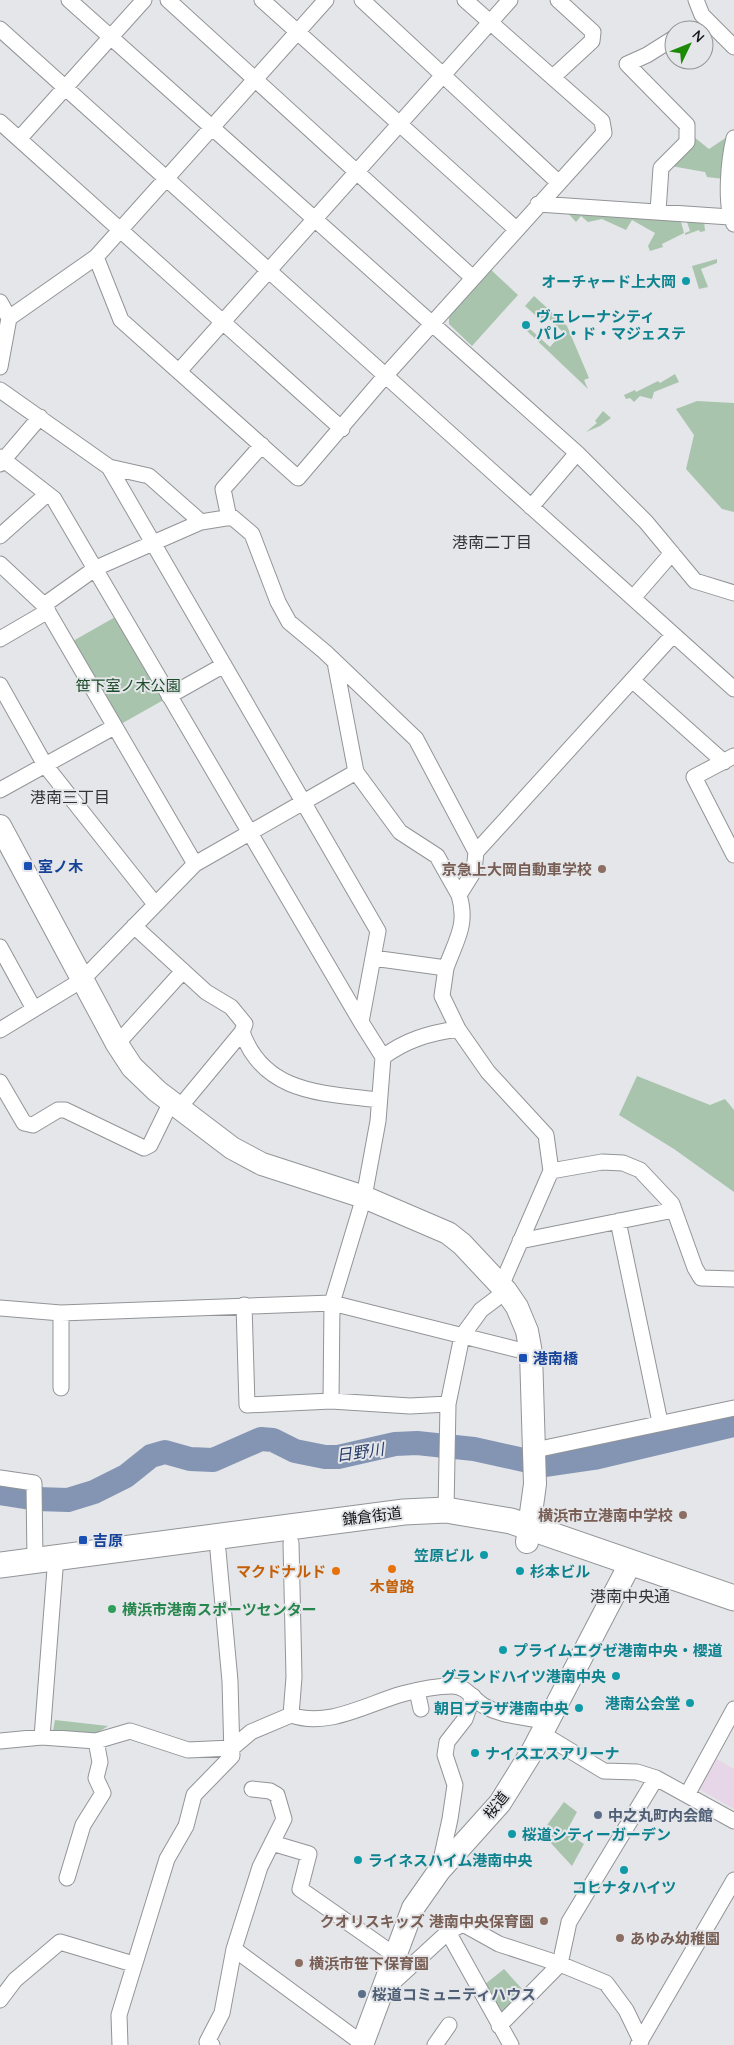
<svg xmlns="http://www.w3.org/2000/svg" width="734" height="2045" viewBox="0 0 734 2045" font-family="Quicksand,'Noto Sans JP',sans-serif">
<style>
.commercial{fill:#e7d6e7}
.green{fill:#a9c4ad}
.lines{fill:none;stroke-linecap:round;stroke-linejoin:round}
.river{stroke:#8495b4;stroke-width:24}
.street-casing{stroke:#929497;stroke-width:17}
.secondary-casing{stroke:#929497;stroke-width:24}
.primary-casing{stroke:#929497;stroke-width:27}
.street{stroke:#fff;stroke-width:15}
.secondary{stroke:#fff;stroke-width:22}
.primary{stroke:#fff;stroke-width:25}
.culture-dot{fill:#0f9aa8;stroke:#e4e6e9;stroke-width:2}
.transit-dot{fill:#1a4fb4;stroke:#e4e6e9;stroke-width:2}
.education-dot{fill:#8d6e63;stroke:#e4e6e9;stroke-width:2}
.food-dot{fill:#e8710a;stroke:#e4e6e9;stroke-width:2}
.leisure-dot{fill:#2e9e5b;stroke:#e4e6e9;stroke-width:2}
.service-dot{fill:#5c6f8a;stroke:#e4e6e9;stroke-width:2}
.labels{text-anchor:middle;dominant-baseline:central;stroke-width:4;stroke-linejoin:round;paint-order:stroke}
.culture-label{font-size:15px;font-weight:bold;fill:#0d838f;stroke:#e4e6e9;text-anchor:start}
.park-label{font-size:15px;fill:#1b4b28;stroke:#e4e6e9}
.transit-label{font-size:15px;font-weight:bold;fill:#164399;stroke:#e4e6e9;text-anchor:start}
.education-label{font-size:15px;font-weight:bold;fill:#785e54;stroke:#e4e6e9;text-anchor:end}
.street-label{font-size:15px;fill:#171819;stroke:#e4e6e9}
.food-label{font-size:15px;font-weight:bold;fill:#c56008;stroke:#e4e6e9;text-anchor:end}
.leisure-label{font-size:15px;font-weight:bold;fill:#27864d;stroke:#e4e6e9;text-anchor:start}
.service-label{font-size:15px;font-weight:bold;fill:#4e5e75;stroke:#e4e6e9;text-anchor:start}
.neighbourhood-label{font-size:16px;fill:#323436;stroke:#e4e6e9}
.water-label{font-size:16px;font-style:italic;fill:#273c68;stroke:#e4e6e9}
</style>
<rect width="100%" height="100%" fill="#e4e6e9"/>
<path class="commercial" d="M717,1759L734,1769V1809L699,1789Z"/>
<path class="green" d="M694,137L709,149L727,137L724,179L707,177L705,172L671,166Z
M566,211L680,218L684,233L662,244L663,247L650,251L648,246L655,233L632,220L626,230L602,219L588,222L581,216L576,222Z
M686,219L704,220L705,231L700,232L699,230L685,235V233L690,231Z
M717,259V263L701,269L708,287L699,289L692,266Z
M489,268L518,295L472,346L449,324V315Z
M534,296L567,326L589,378L584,380L588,389L527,331L530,329L550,347L563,332L546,316L542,321L525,306Z
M675,374L679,382L654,392L652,399L640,396L634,402L630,398L626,399L624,395L635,390L636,392L658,381L660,383Z
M697,401L734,403V512L722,509L686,469L694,435L676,409Z
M603,411L611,418L600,426L586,432L597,423L595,421Z
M117,616L167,698L121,724L73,641Z
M637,1076L710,1105L725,1099L734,1110V1192L674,1149L619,1115Z
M55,1720L108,1726L94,1735L52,1736Z
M564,1802L577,1812L566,1832L584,1844L572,1866L548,1840L555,1832L547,1825Z
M504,1969L524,1991L502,2016L484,1985Z"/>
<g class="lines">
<path class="river" d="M0,1493L37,1499L68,1500L94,1492L126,1476L151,1456L165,1452L190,1459L213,1460L261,1439L273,1440L295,1451L325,1457H338L395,1444L417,1443L474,1449L546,1465L594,1458L734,1425"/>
<defs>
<path id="street" d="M69,0L577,453L646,522L695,581L734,593
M168,0L473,278
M262,0L516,229
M362,0L559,183
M696,0L702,15L734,47
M0,29L734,689
M553,77L592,41L593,32L558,0
M0,122L342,429
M734,138C729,158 724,206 734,224
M19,139L144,0
M538,204L730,217
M658,211L661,168L687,142V125L627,64L647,55L674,38
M96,257L121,320L298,478L385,376L604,133L602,121L465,0
M0,302L9,318
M0,367L9,318L96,257L326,0
M180,370L510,0
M0,390L109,467L378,931L361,1022L383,1057L378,1121L364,1197L332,1303L331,1401
M0,457L54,499L361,1022
M0,464L40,417
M109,467L149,476L201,522
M531,507L577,453
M229,518L223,489L262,445
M0,536L47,494
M0,564L44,605L195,864
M633,598L672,553
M44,605L96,568L201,522L232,517L252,534L278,602L289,622L325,652L416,739L476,852L474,871L459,895C468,925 456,940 446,968L373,958
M0,639L48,611
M335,662L356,772L400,832L437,856L459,895
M632,680L724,762
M0,685L45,765L155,904
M169,696L224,665
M734,756L694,777L734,855
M0,790L114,727
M476,852L673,635
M134,926L206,992L231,1007L245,1024L242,1032L179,1108
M0,947L34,1009
M446,968L442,996L458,1029L488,1072L546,1135L551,1171L501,1286
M0,1030L82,980L195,864L356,772
M242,1032C264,1094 323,1093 379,1100
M117,1044L183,971
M383,1057C406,1040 429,1033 458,1029
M0,1082L24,1123L33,1125L58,1110H65L144,1148L150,1145L171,1102
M551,1171L602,1162L623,1163L640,1170L672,1204L695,1268L701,1278L734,1279
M618,1221L660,1422
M520,1241L674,1210
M244,1305L247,1405L331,1401L410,1406L448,1404
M0,1308L61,1313L332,1303L531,1353
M61,1313V1388
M535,1450L734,1408
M0,1478L34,1483L35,1561
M446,1510L448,1404L462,1336L481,1310L506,1291
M291,1543L294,1677L291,1715
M417,1691L421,1709
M541,1733L604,1771L637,1772L656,1778L734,1821
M42,1737L55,1569
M0,1741L42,1737L96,1741L130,1731L188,1750L232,1748L251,1732L291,1715C328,1728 367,1704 402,1694C417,1690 437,1686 452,1686C467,1686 472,1699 484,1706C504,1717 525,1716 546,1722
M687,1795L734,1709
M272,1843L309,1854L300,1889L396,1956
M439,1869L450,1819L455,1785L445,1755L447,1742L465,1719L473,1696
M67,1878L83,1825L103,1793L96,1778L100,1762L96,1741
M448,1932L511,2045
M234,1949L363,2044
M386,1989L448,1932L463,1924L499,1944L560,1964L606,1983L626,2010L641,2041
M0,2000L15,1980L60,1942L133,1964
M499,2026L560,1964L569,1922L656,1778
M120,2045L119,2015L167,1859L186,1826L194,1795L232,1756L230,1681L218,1551
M212,2045L207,2042L222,2013L234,1949L260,1867L284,1819L277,1795L270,1791L252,1789
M435,2045L449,2025
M638,2045L734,1880"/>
<path id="secondary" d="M0,826L117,1044L132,1067L157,1091L232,1148L262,1164L364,1197L448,1233L462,1244L506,1291L517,1307L527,1331L531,1353L535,1484L527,1542
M362,2045L413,1908L439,1871L500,1803L533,1750L631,1562"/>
<path id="primary" d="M0,1565L404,1512L446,1510L511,1521L734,1598"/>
</defs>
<use href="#street" class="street-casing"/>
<use href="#secondary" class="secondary-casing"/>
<use href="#primary" class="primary-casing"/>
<use href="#street" class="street"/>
<use href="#secondary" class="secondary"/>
<use href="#primary" class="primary"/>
</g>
<g class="culture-dot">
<circle cx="686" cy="281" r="5"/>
<circle cx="526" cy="325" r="5"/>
<circle cx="484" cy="1555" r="5"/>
<circle cx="520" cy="1571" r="5"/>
<circle cx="503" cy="1650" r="5"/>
<circle cx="616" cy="1676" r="5"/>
<circle cx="690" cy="1703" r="5"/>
<circle cx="579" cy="1708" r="5"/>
<circle cx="475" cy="1753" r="5"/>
<circle cx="512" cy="1834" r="5"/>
<circle cx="358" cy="1860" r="5"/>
<circle cx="624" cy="1870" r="5"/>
</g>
<g class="transit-dot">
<rect x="23" y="861" width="10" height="10" rx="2.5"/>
<rect x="518" y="1353" width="10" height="10" rx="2.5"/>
<rect x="78" y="1535" width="10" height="10" rx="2.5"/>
</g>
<g class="education-dot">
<circle cx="602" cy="869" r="5"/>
<circle cx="683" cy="1515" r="5"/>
<circle cx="544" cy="1921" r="5"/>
<circle cx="620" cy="1938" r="5"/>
<circle cx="299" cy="1963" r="5"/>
</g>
<g class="food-dot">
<circle cx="392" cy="1569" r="5"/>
<circle cx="336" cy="1571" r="5"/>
</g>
<circle class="leisure-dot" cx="112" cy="1609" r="5"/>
<g class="service-dot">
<circle cx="598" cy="1815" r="5"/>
<circle cx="362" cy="1994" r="5"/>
</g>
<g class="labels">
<g class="culture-label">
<text x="676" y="281" text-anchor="end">オーチャード上大岡</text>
<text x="536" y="316">ヴェレーナシティ<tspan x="536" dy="17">パレ・ド・マジェステ</tspan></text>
<text x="474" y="1555" text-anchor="end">笠原ビル</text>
<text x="530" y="1571">杉本ビル</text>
<text x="513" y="1650">プライムエグゼ港南中央・櫻道</text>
<text x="606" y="1676" text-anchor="end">グランドハイツ港南中央</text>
<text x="680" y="1703" text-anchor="end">港南公会堂</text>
<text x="569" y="1708" text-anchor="end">朝日プラザ港南中央</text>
<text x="485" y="1753">ナイスエスアリーナ</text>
<text x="522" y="1834">桜道シティーガーデン</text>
<text x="368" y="1860">ライネスハイム港南中央</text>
<text x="624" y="1887" text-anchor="middle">コヒナタハイツ</text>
</g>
<g class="park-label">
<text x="128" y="685">笹下室ノ木公園</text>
</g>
<g class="transit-label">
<text x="38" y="866">室ノ木</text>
<text x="533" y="1358">港南橋</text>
<text x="93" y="1540">吉原</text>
</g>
<g class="education-label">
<text x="592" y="869">京急上大岡自動車学校</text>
<text x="673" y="1515">横浜市立港南中学校</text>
<text x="534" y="1921">クオリスキッズ 港南中央保育園</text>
<text x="630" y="1938" text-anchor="start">あゆみ幼稚園</text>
<text x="309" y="1963" text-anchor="start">横浜市笹下保育園</text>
</g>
<g class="street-label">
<text transform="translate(372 1516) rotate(-7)">鎌倉街道</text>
<text transform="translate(496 1805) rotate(-52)">桜道</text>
</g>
<g class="food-label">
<text x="326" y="1571">マクドナルド</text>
<text x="392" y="1586" text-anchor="middle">木曽路</text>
</g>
<g class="leisure-label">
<text x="122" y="1609">横浜市港南スポーツセンター</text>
</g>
<g class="service-label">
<text x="608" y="1815">中之丸町内会館</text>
<text x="372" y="1994">桜道コミュニティハウス</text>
</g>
<g class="neighbourhood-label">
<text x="492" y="542">港南二丁目</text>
<text x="70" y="797">港南三丁目</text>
<text x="630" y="1596">港南中央通</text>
</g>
<g class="water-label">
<text transform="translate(360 1452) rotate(-8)">日野川</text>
</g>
</g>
<g transform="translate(689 45) rotate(47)"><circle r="24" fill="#e4e6e9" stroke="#929496"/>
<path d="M0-4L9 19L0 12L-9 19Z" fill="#1d8a07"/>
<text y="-8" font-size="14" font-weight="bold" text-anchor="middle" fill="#171819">N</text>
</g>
</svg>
